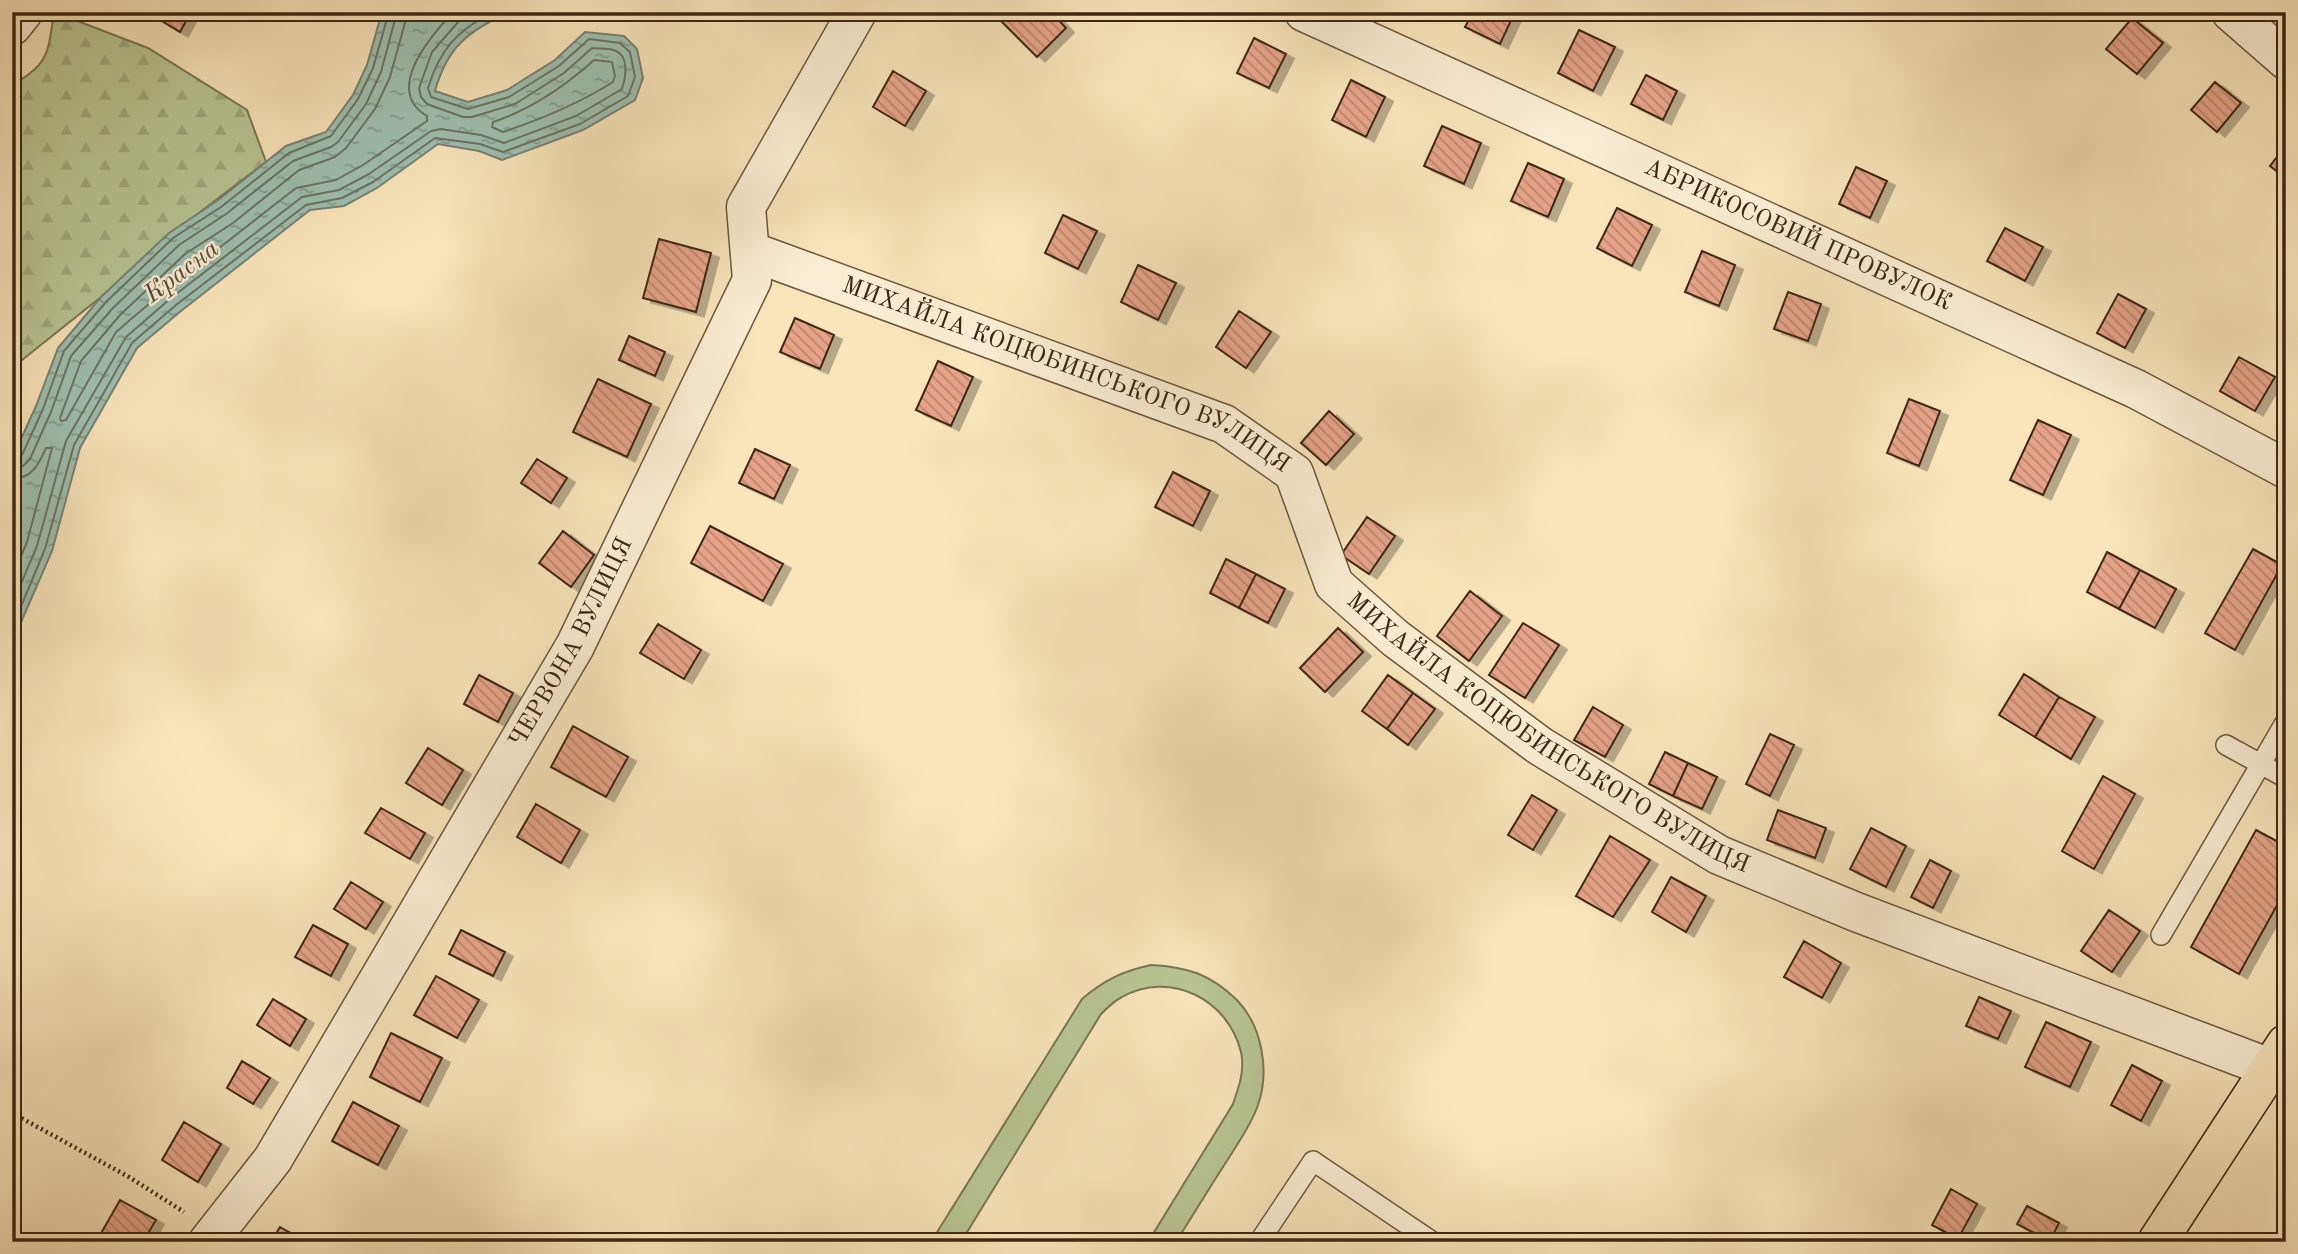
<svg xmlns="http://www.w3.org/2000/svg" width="2298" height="1254" viewBox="0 0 2298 1254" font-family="'Old Standard TT',serif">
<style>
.forest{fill:url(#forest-firs);stroke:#7b7654;stroke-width:2}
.pitch{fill:#b8c594;stroke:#7b7654;stroke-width:2}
.water{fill:url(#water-ripples);stroke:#788272;stroke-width:2}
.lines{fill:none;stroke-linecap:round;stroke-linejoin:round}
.shore{stroke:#6e7262;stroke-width:2}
.building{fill:url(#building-back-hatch);stroke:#3e2614;stroke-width:2;filter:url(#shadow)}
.service-casing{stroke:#6d563e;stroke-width:22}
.minor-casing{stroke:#6d563e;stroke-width:41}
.primary-casing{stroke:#3e2614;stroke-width:41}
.path{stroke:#3e2614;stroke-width:4.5;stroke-dasharray:2 3.5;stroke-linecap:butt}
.service{stroke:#fbedd3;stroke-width:19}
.minor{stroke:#fbedd3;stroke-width:38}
.primary{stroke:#f9e4bb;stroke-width:38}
.labels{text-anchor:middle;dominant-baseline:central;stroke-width:5;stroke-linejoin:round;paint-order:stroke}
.street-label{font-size:24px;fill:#3e2614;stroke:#fbedd3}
.water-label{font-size:26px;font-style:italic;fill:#564c3b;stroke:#fbedd3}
</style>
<defs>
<pattern id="forest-firs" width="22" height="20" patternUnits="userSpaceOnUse" patternTransform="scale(1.75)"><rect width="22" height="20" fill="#b8c594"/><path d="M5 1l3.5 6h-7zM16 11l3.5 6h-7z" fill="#9fa97f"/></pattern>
<pattern id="water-ripples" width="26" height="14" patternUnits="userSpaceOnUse" patternTransform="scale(1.75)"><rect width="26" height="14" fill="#9ebfb1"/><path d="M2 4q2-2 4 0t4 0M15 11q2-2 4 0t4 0" fill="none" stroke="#829b8f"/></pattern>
<pattern id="building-back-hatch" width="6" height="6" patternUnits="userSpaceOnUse" patternTransform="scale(1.75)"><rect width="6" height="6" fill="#e6a389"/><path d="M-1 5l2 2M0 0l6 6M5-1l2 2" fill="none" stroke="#bc856f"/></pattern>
<filter id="shadow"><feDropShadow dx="8" dy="4.5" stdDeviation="0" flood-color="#0004"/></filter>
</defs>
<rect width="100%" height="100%" fill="#f9e4bb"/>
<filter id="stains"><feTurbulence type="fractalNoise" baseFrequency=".00286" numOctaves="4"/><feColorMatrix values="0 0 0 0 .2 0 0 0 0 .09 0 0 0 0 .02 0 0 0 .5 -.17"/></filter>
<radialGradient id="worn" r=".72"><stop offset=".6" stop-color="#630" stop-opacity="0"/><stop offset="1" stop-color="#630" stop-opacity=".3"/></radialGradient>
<path class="forest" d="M54,12L148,48L247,110L266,162L191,219L101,297L12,368V85C50,64 48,52 54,12Z"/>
<path class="pitch" d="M1151,965C1188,967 1210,974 1237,1000C1262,1026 1270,1071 1258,1105C1252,1123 1240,1140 1230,1156C1212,1184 1194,1213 1176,1242H1148L1233,1104C1239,1087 1245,1070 1241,1052C1228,999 1170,970 1122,997C1114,1001 1107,1008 1101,1014L961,1242H931L1082,999C1104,980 1123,971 1151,965Z"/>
<path class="water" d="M382,12H507C467,34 448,45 435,91L468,102L507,90L555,60L585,32L624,36L637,49L643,78L635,100L583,130L502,160L479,151L438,144L377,188L344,206L310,210L181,311L137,348L80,448L52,551L12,643V459L36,406L58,348L101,297L169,233L217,201L286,146L326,132L353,95L367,65Z"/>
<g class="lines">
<path class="shore" d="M408,12L390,77L375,109L346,148L335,157L299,170L233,223L185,254L120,315L81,361L60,418L61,421L66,420L116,332L164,291L296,188L336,180L363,165L427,121V116C383,90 431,36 453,12
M594,60L612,62L615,76L613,82C578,104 542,119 503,132L492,127L493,122C532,109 564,87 594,60Z
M12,460L18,459L22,455L43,409L64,351L106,302L173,238L221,207L289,153L331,136L358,99L373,68L389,12
M12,469L23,466L30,459L51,412L71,356L113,308L179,245L226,214L293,161L331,147L338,142L366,104L381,72L397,12
M12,479C33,478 38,465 46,448H52L27,542L12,578
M12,605L37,546L66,441L126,337L171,298L302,197L339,190L369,174L431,131L441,129L481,135L504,143L576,116L622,89C626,78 629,56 616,51C609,48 599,49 592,48L564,73L515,104L472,117H463L427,104L421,97L419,88L432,52L459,21L473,12
M12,628L45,549L74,445L132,343L176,305L306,205L342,198L373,182L435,138L480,144L503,152L580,124L628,96L635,77L630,52L620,43L589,39L559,66L509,97L468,109L431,97L428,88C440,49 456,32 492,12"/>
</g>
<path class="building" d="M147,12H191L180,32Z
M1010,12H1051L1066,28L1037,57L1001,21Z
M1473,12H1515L1500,44L1465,27Z
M2132,18L2163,43L2137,74L2106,49Z
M1579,30L1615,47L1593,91L1558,73Z
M1254,38L1286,54L1269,88L1237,73Z
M893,71L926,91L905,126L873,107Z
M1646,75L1677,91L1663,120L1631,104Z
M1351,80L1385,97L1366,137L1332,120Z
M2215,82L2241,103L2217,132L2191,110Z
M1442,126L1481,143L1464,184L1424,166Z
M2286,145V178L2270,166Z
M1528,163L1564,179L1548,217L1511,201Z
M1856,167L1887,181L1870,218L1839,204Z
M1617,208L1652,225L1632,266L1597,248Z
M1063,215L1097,231L1078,269L1045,253Z
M2005,228L2043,247L2025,281L1987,261Z
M659,239L711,253L696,312L643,298Z
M1702,251L1735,265L1719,306L1685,292Z
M1138,265L1176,283L1158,320L1121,302Z
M1788,292L1821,304L1808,341L1774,329Z
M2118,294L2146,309L2125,348L2097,333Z
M1239,311L1271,332L1246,368L1216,347Z
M795,318L834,335L820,369L780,352Z
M629,336L665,352L655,376L619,360Z
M2239,357L2275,377L2255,411L2220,391Z
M938,361L973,377L951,426L916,410Z
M598,379L651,404L627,457L573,432Z
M1909,399L1940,411L1919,466L1887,453Z
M1329,411L1354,434L1326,465L1301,443Z
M2038,420L2071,435L2043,495L2010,480Z
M755,449L790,465L774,499L739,483Z
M537,459L567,478L551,503L521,483Z
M1173,472L1210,491L1193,526L1155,507Z
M1367,517L1395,536L1369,574L1341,555Z
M710,526L783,564L763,601L691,563Z
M563,531L594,555L571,587L539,563Z
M2253,549L2282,565L2235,650L2205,633Z
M2107,552L2140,570L2119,609L2087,592Z
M1226,559L1256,574L1239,608L1210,593Z
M2140,570L2176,589L2155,628L2119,609Z
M1256,574L1285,589L1268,623L1239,608Z
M1470,591L1502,616L1469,661L1437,636Z
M1523,623L1559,645L1525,698L1489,675Z
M658,624L701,650L684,679L640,653Z
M1338,628L1363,652L1325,692L1300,668Z
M2024,674L2059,697L2035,737L1999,715Z
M479,675L513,693L498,722L464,704Z
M1388,675L1413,693L1387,729L1362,711Z
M1413,693L1435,709L1408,745L1387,729Z
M2059,697L2095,717L2071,759L2035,737Z
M1593,707L1623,725L1605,757L1574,740Z
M573,726L628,757L606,797L551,767Z
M1770,734L1794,745L1770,796L1746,784Z
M428,748L463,770L442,805L406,783Z
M1665,752L1688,763L1673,796L1649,784Z
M1688,763L1717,777L1702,809L1673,796Z
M2103,776L2135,794L2094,869L2062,851Z
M1532,795L1557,810L1533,850L1508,835Z
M536,804L580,830L561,863L517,837Z
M381,808L425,833L410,859L365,833Z
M1778,810L1826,828L1815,858L1767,840Z
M1871,828L1906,846L1886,887L1850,869Z
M2256,830L2286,846V889L2239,974L2191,947Z
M1610,836L1650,860L1613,917L1576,896Z
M1930,860L1951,871L1933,908L1911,897Z
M1671,877L1706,896L1686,932L1652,912Z
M351,882L383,902L366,929L334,909Z
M2109,910L2140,931L2112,972L2081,951Z
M313,925L348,944L331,976L295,957Z
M461,930L505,952L493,976L449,954Z
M1804,941L1841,963L1822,998L1784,977Z
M436,976L479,1000L457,1038L414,1015Z
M1979,997L2011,1011L1998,1039L1966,1026Z
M273,999L306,1019L290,1046L257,1025Z
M2046,1022L2091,1042L2070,1087L2025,1067Z
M391,1033L442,1058L420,1102L370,1077Z
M242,1061L270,1078L253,1104L227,1088Z
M2132,1065L2162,1081L2141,1121L2111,1105Z
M353,1102L399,1126L378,1165L332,1141Z
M184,1122L221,1144L198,1182L162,1160Z
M1951,1189L1977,1204L1958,1239L1932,1225Z
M120,1200L156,1220L143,1242H96Z
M2027,1206L2059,1223L2050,1241L2017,1224Z
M280,1227L306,1242H271Z"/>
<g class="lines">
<defs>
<path id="service" d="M2226,745L2286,778
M2161,935L2286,721
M1259,1242L1313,1161L1433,1242"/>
<g id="minor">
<path id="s1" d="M1304,12L2136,389L2286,469"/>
<path d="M2231,12L2286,60"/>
<path d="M12,26L23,12"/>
<path id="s2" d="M750,251L1224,424L1294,473L1334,584L1395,638L1540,746L1719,855L1856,912L2270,1068"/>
<path id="s3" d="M208,1242L273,1159L575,646L752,280L746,207L857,12"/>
</g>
<path id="primary" d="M2157,1242L2286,1044"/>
</defs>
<use href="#service" class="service-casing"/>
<use href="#minor" class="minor-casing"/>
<use href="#primary" class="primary-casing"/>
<path class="path" d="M12,1113L129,1177L184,1212"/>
<use href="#service" class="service"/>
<use href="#minor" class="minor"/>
<use href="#primary" class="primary"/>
</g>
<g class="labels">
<g class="street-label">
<text stroke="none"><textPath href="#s1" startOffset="542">АБРИКОСОВИЙ ПРОВУЛОК</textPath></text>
<text stroke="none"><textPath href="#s2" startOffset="340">МИХАЙЛА КОЦЮБИНСЬКОГО ВУЛИЦЯ</textPath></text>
<text stroke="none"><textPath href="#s3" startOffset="702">ЧЕРВОНА ВУЛИЦЯ</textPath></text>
<text stroke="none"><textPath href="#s2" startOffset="970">МИХАЙЛА КОЦЮБИНСЬКОГО ВУЛИЦЯ</textPath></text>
</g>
<g class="water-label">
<text transform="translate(182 272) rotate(-37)">Красна</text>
</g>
</g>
<rect width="2298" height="1254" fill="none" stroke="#f9e4bb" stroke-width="42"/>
<rect x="14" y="14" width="2270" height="1226" fill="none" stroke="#3e2614" stroke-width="3.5"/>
<rect x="21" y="21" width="2256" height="1212" fill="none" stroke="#3e2614" stroke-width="2"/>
<rect width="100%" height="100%" filter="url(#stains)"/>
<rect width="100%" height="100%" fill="url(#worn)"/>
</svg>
